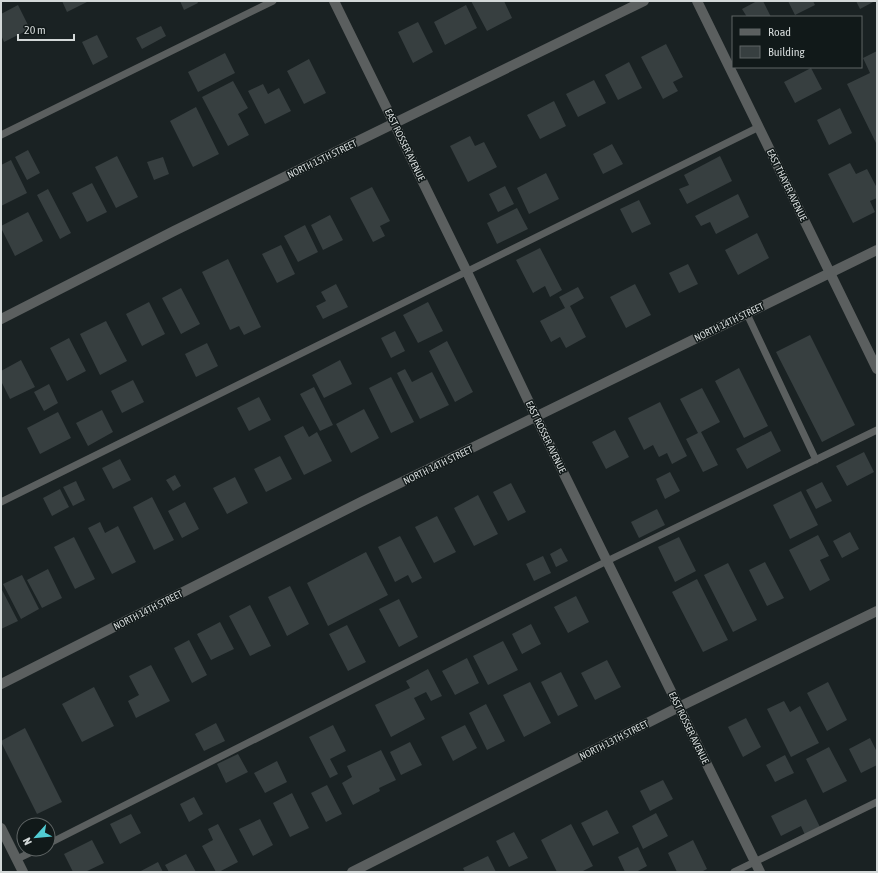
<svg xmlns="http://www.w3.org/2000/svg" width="878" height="873" viewBox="0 0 878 873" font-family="'Asap Condensed',sans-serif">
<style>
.building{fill:#373f40}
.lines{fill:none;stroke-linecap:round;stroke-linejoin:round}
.service{stroke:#5b5f5f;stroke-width:7}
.minor{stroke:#5b5f5f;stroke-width:10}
.tertiary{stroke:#5b5f5f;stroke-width:10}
.labels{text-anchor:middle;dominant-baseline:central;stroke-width:3;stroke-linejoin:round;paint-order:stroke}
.street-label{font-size:10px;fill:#d3d8d8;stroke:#111919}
</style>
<rect width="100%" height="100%" fill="#1a2223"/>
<path class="building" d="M62,1H89L67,12Z
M180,1H197L198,3L184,10Z
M471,1H504L512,18L487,31Z
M757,1H763L771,17H747L742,9Z
M788,1H813L815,5L795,15Z
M856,1H875L860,9Z
M18,5L30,29L4,42L1,35V14Z
M466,5L477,28L445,45L434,22Z
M418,22L433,52L413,63L398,32Z
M161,26L166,36L142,49L136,38Z
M97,35L108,57L93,65L82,42Z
M666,44L683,77L673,82L678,91L663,99L641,57Z
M877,51V145L847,84L870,73L863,58Z
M225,53L235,73L198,92L188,72Z
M309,59L326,93L304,104L287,71Z
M629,62L642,88L618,100L605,75Z
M811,68L822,89L795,103L784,82Z
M594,80L606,103L578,117L566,94Z
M233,81L248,108L238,114L249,135L228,146L202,97Z
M263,84L268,94L279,88L291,111L265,124L248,91Z
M554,101L566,126L540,139L527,115Z
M196,107L219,154L193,167L170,121Z
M840,108L852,133L829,145L817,120Z
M470,136L475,146L484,142L497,167L468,182L450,146Z
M612,144L623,164L603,174L593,154Z
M28,150L40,173L27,180L15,157Z
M117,156L138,197L116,208L95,167Z
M720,156L732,181L687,204L679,189L689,185L684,175Z
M163,157L169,174L154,180L147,162Z
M11,160L27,193L1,206V165Z
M850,163L856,174L867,169L877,188V198L870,201L875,212L853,223L828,174Z
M546,173L559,199L529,214L517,188Z
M92,183L107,212L87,222L72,193Z
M505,186L514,204L498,212L489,194Z
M372,187L390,221L380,226L385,236L373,242L350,198Z
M48,189L71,233L60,239L37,195Z
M738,194L749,217L716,234L710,222L701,226L695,216Z
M639,200L651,224L632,233L620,209Z
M517,208L528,229L497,244L487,223Z
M28,212L43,241L15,256L1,228V226Z
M330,215L343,240L323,250L311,225Z
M305,225L318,252L298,262L284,236Z
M757,233L769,258L738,275L725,250Z
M281,245L295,274L277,283L262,254Z
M540,248L562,290L550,297L545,286L533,293L516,260Z
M228,259L261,327L244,335L239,326L230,330L202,272Z
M688,264L698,284L679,293L669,273Z
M336,284L348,307L323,319L316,306L326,301L321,292Z
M635,284L651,315L626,328L610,297Z
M578,287L584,298L570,306L586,337L566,348L560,337L551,342L540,321L565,308L559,297Z
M181,288L200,324L181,334L162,298Z
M149,302L165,334L142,346L126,314Z
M428,302L443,331L418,343L403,315Z
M106,321L127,361L100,375L80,334Z
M395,331L405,351L391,358L381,338Z
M810,335L855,425L822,442L776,352Z
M69,338L86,371L67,381L50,348Z
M447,341L473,392L455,402L429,351Z
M207,343L218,366L196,377L185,354Z
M21,360L35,387L10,399L1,381V371Z
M340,360L352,384L324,398L312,375Z
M739,368L768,426L744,438L715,381Z
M405,369L412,382L432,372L449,405L420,419L397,373Z
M391,377L414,422L391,433L369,388Z
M133,380L144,402L122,413L111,391Z
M49,384L58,403L44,411L34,392Z
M314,387L333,425L320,431L300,394Z
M702,388L720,422L701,432L718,465L703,472L686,439L698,433L680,399Z
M259,397L271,420L249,431L237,408Z
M660,402L687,456L672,464L667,453L659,457L653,445L644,450L628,418Z
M364,409L379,438L351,453L336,424Z
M102,410L113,432L88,446L76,423Z
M58,412L71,438L40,454L27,428Z
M303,426L309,437L317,432L332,461L304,475L284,436Z
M615,430L629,457L606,469L592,442Z
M771,431L781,451L747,469L736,449Z
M864,452L874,472L847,486L836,466Z
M280,456L292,479L266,492L254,469Z
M120,459L131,480L113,489L102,468Z
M670,472L680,491L665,499L656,479Z
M175,475L181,486L173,491L166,480Z
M235,477L248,503L227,514L213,488Z
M76,481L85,500L73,506L63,487Z
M822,482L832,501L816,509L806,490Z
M511,483L526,512L508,521L493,492Z
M60,489L69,507L52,516L43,498Z
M801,491L818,525L790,539L773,505Z
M478,495L498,534L474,546L454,508Z
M152,497L174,540L154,550L133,507Z
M185,502L199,529L182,538L168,511Z
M657,509L665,525L639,538L631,522Z
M437,516L456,552L434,563L415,527Z
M100,522L105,533L118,526L136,562L112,574L88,528Z
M850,532L859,549L842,558L833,541Z
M818,535L829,556L820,560L830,580L810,591L789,550Z
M400,536L422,578L412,583L408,575L395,582L378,547Z
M74,537L95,579L75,589L54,547Z
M679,537L696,571L675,582L658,547Z
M561,548L568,561L556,567L550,554Z
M366,552L388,595L328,626L307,583Z
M543,556L551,573L534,581L526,564Z
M765,562L784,598L767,606L749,570Z
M728,563L757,620L733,632L704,575Z
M48,569L62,598L42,608L27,580Z
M22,575L39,609L21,619L3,584Z
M697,579L728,640L703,652L672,592Z
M290,586L309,624L287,636L268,597Z
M1,588L18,621L1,629Z
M576,596L589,622L568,633L554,607Z
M399,599L418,637L399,647L379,609Z
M250,605L271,646L250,656L229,616Z
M220,622L234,649L211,660L197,634Z
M531,624L541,644L522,654L512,634Z
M347,625L366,662L348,671L329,634Z
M189,640L207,675L192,683L174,648Z
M503,641L518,670L488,685L473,656Z
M467,658L479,683L455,695L442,671Z
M607,660L621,687L595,700L581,673Z
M151,665L170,701L136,718L128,701L139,695L129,676Z
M428,669L442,696L431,701L426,692L414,698L425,719L391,737L375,705L410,688L406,681Z
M561,672L578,706L558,716L541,682Z
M530,682L551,723L524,737L503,695Z
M828,682L847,720L827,731L807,693Z
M94,687L114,726L82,742L62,704Z
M784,701L790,712L800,706L819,743L791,757L767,709Z
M486,704L505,741L487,750L469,713Z
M746,718L761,747L743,757L728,727Z
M216,723L225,741L204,751L195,734Z
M333,725L346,751L330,759L338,774L330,778L309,737Z
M465,725L477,748L453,761L441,737Z
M25,728L62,802L37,814L1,742V741Z
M870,738L877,752V765L861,773L849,749Z
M410,742L422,765L401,775L390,752Z
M829,747L847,781L823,793L806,759Z
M381,750L396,780L379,788L380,791L353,805L342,783L352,777L347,766Z
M238,754L248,772L226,783L217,764Z
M785,755L794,773L775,782L766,765Z
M277,761L287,782L265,793L254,773Z
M663,780L673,799L650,811L640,791Z
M327,785L342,814L326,822L311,793Z
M292,793L309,828L290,837L273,803Z
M194,797L203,814L189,822L180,804Z
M806,799L820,827L805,835L801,826L781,836L771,816Z
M607,810L619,833L593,846L581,823Z
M656,813L668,836L643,849L632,826Z
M131,814L141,833L120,844L110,824Z
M260,819L273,845L253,856L239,829Z
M218,824L238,862L219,872H216L202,846L213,840L208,829Z
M571,824L593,866L581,872H557L541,840Z
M514,832L528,858L509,867L496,841Z
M92,840L104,863L85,872H73L64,854Z
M693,840L707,869L701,872H677L668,853Z
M638,847L647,866L636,872H625L618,857Z
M186,854L196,872H169L165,865Z
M488,856L496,872H465L463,868Z
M158,862L163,872H139Z"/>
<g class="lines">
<path class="service" d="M1,135L273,1
M747,314L816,460
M1,502L759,127
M48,844L607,561L877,430
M17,859L38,849
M734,872L877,802"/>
<path class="minor" d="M697,1L877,369
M1,319L174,231L644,1
M1,684L363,501L877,250
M1,828L23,872
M352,872L679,707L877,611"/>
<path class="tertiary" d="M334,1L467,272L536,417L760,872"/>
</g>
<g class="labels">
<g class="street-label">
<text transform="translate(405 145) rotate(64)">EAST ROSSER AVENUE</text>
<text transform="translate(322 159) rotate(-26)">NORTH 15TH STREET</text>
<text transform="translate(787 185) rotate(64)">EAST THAYER AVENUE</text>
<text transform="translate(729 322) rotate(-26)">NORTH 14TH STREET</text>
<text transform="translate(546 437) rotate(64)">EAST ROSSER AVENUE</text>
<text transform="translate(438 465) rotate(-26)">NORTH 14TH STREET</text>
<text transform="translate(148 610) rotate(-27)">NORTH 14TH STREET</text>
<text transform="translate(689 728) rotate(64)">EAST ROSSER AVENUE</text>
<text transform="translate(614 740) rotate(-27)">NORTH 13TH STREET</text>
</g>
</g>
<rect width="878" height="873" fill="none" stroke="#d3d8d8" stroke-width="4"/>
<rect x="732" y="16" width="130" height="52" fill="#111919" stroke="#5f6565"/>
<rect x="740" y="29" width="20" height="6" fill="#5b5f5f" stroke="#5f6565"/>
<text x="768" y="36" font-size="12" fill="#d3d8d8">Road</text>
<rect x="740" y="46" width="20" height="12" fill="#373f40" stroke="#5f6565"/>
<text x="768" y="56" font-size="12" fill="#d3d8d8">Building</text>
<g transform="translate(36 837) rotate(243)"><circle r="19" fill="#111919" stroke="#5f6565"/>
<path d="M0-3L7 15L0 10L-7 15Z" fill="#51ccd3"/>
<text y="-6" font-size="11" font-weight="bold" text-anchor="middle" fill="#d3d8d8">N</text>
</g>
<path d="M18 34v6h56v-6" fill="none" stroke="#d3d8d8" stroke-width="2"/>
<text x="24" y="34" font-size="12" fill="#d3d8d8" stroke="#111919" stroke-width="3" paint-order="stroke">20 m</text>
</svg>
